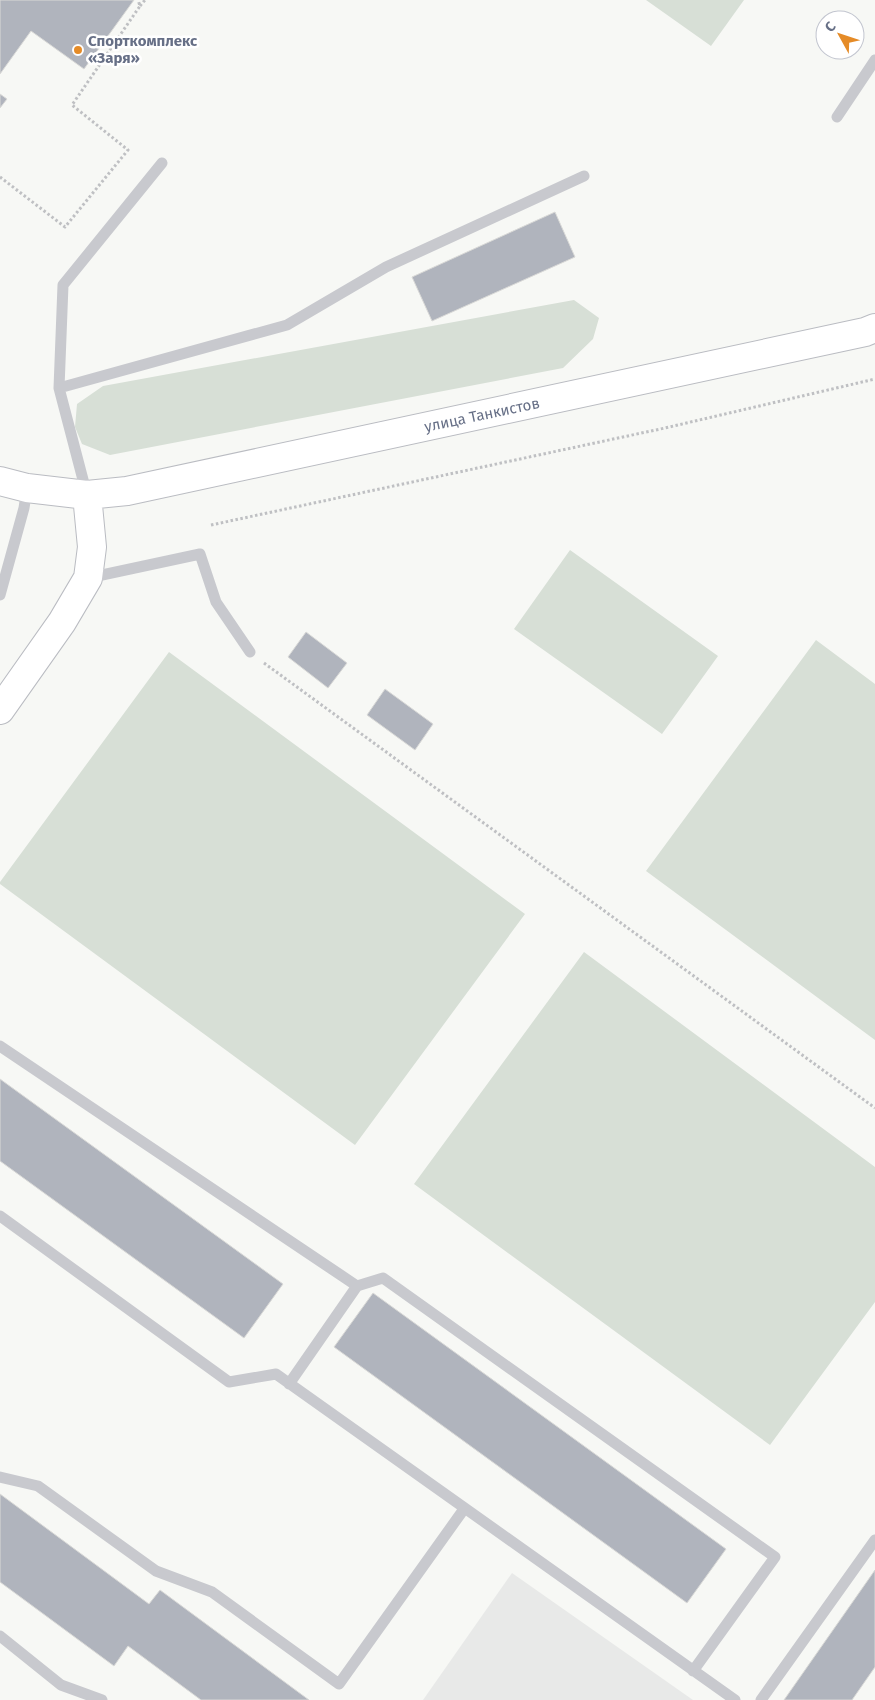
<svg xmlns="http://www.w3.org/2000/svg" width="875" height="1700" viewBox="0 0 875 1700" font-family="'Fira Sans',sans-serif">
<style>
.built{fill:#e8e9e8}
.green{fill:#d7dfd6}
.building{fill:#b0b4bd;stroke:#d9d9d7}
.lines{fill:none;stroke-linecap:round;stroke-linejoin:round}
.secondary-casing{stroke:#babcc2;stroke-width:30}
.path{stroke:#bfc0c3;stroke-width:3;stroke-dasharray:2.5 2.5;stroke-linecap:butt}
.lane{stroke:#c8c9ce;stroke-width:11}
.secondary{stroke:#fff;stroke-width:28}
.poi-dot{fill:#e58b27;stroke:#fff;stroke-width:2}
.labels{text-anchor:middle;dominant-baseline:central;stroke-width:5;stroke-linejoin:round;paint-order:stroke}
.poi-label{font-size:15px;font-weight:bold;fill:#666f86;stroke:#fff;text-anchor:start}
.street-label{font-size:15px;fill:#666f86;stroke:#fff}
</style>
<rect width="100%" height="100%" fill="#f7f8f5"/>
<path class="built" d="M512,1573L693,1700H423Z"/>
<path class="green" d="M646,0H744L711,46Z
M574,300L599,318L593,339L563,368L110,455L82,444L75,427L77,404L103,386Z
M570,550L718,656L662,734L514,629Z
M816,640L875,684V1040L646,871Z
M169,652L525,914L355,1145L0,884V882Z
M584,952L875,1167V1302L770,1445L414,1184Z"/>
<path class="building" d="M0,0H134L84,69L31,31L0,74Z
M0,94L7,99L0,108Z
M555,212L575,257L432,321L412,277Z
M306,632L347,663L328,688L288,657Z
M385,689L433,724L415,750L367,715Z
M0,1079L283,1284L244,1338L0,1161Z
M373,1293L726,1549L687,1603L334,1347Z
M0,1494L149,1604L160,1590L309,1700H201L128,1646L114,1666L0,1582Z
M875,1570V1667L852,1700H784Z"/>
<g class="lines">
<defs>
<path id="secondary" d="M0,481L27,488L87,495L127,491L865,332L875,328
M0,710L62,622L88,578L92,547L87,495"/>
</defs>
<use href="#secondary" class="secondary-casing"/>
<path class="path" d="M140,6L145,0
M0,177L65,227L128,150L72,105L140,6L138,0
M211,525L665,428L875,379
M264,663L875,1108"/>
<path class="lane" d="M837,117L875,60
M59,388L63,285L162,163
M87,495L59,388L287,325L386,267L584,176
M88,578L200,554L216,602L250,652
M0,595L24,508L27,488
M0,1046L357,1286L383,1278L775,1557L693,1671
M0,1216L229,1382L276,1374L735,1700
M289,1384L357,1286
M0,1477L38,1486L156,1571L212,1592L339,1684L464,1509
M0,1636L61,1685L102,1700
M761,1700L875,1540"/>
<use href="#secondary" class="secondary"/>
</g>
<circle class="poi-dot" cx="78" cy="50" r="5"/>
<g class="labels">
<g class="poi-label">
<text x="88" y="41">Спорткомплекс<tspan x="88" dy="17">«Заря»</tspan></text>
</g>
<g class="street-label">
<text transform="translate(482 415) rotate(-12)">улица Танкистов</text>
</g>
</g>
<g transform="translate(840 35) rotate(310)"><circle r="24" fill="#ffffff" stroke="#c2c5cf"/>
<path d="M0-4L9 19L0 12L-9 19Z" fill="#e58b27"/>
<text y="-8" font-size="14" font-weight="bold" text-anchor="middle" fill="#666f86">С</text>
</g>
</svg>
